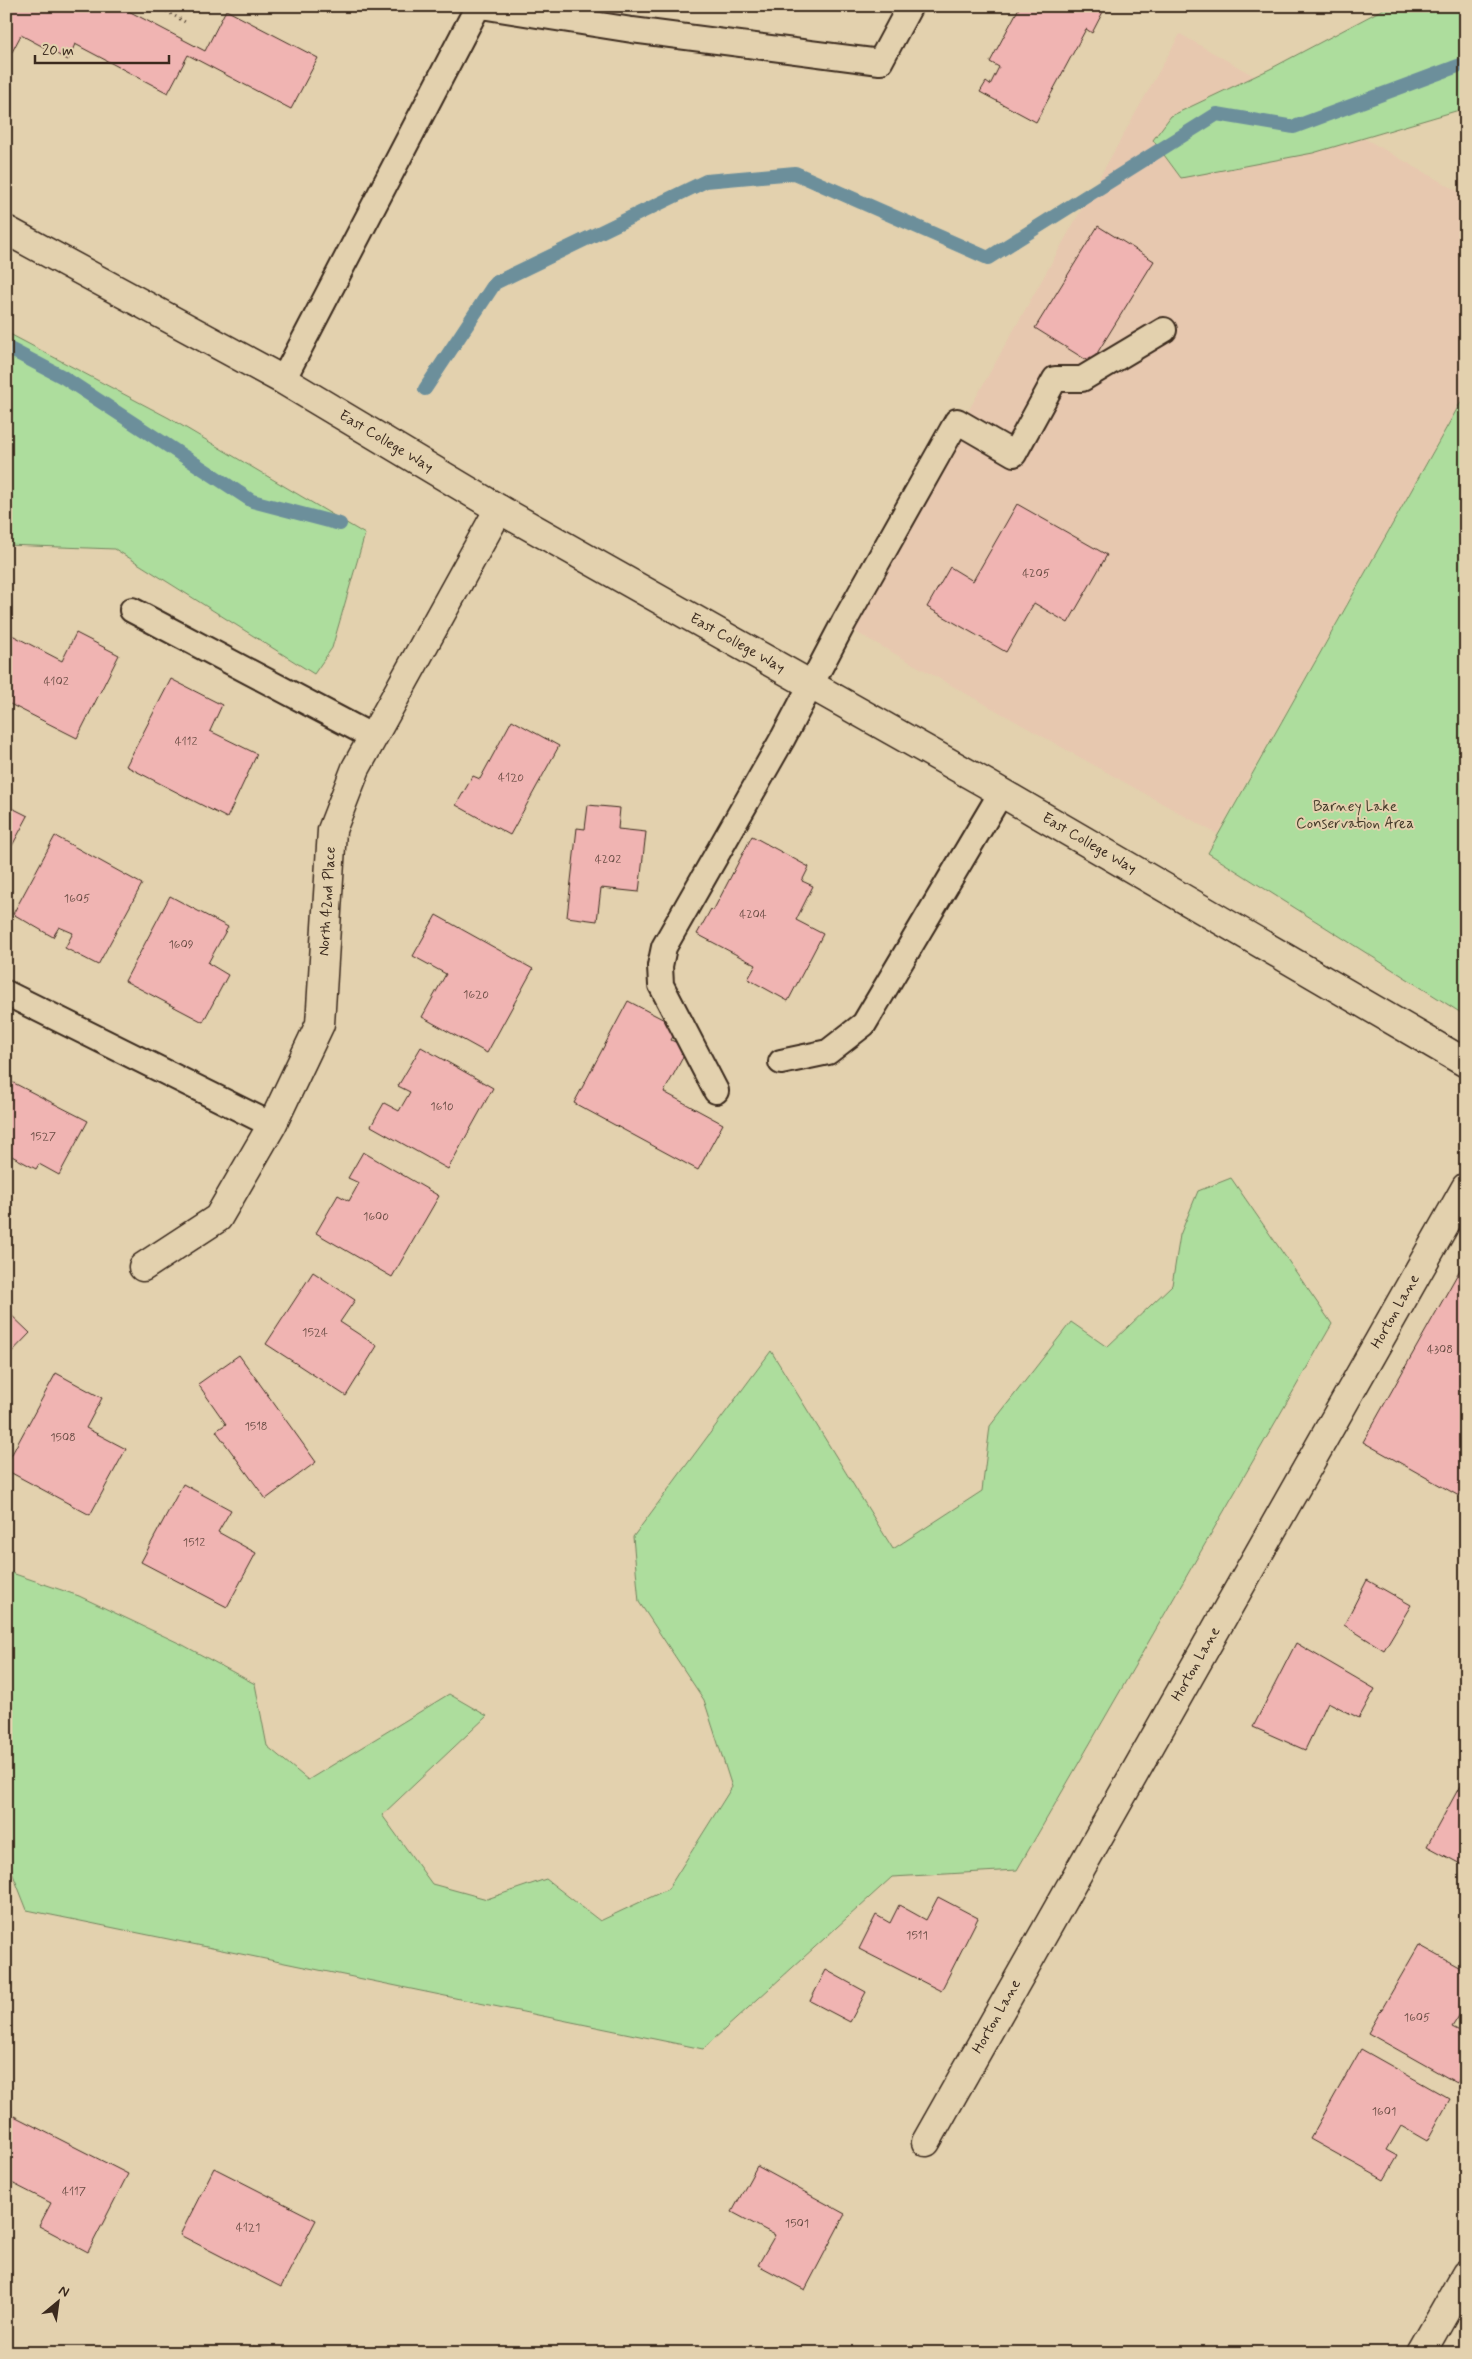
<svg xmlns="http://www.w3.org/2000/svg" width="1472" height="2359" viewBox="0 0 1472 2359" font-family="Mynerve,sans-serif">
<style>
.built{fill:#e7c8af}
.green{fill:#addd9d;stroke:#74845e}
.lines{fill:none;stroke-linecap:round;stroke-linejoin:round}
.stream{stroke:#6c8f9b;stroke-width:14}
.building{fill:#f0b4b2;stroke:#3b2a1e}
.service-casing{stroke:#3b2a1e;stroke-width:28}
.minor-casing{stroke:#3b2a1e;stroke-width:31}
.secondary-casing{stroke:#3b2a1e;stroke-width:31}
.path{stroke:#3b2a1e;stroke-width:3;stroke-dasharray:1 4;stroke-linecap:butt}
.service{stroke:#e3d1ae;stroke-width:24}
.minor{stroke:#e3d1ae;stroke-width:28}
.secondary{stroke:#e3d1ae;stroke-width:28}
.labels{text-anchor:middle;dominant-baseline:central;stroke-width:4;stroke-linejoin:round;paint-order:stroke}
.number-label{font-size:12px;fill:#684c43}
.street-label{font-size:15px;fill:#3b2a1e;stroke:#e3d1ae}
.park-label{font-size:15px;fill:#463c2b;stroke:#e3d1ae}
</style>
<rect width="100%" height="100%" fill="#e3d1ae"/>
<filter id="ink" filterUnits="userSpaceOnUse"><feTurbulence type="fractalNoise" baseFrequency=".02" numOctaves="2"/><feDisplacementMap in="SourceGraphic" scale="10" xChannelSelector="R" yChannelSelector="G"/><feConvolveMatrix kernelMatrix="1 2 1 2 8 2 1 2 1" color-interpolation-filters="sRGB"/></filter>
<g filter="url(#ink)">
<path class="built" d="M1180,34L1466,196V392L1217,834L847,627Z"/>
<path class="green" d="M1389,6H1466V108L1313,153L1181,178L1153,140L1171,116L1270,69Z
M6,332L169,418L365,534L332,648L314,674L115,549L6,545Z
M1466,393V1016L1208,853Z
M1231,1178L1332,1324L1017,1870L892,1877L703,2049L27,1910L6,1857V1571L79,1596L183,1645L255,1684L267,1746L308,1780L449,1694L487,1716L382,1815L432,1884L487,1899L546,1879L600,1921L668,1889L732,1787L704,1700L639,1602L633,1537L771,1351L893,1549L982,1491L990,1426L1071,1322L1107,1347L1172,1285L1180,1235L1198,1191Z"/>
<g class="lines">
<path class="stream" d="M6,347L63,377L252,501L340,524
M425,389L495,283L706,181L795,173L988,258L1217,114L1294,127L1466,63"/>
</g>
<path class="building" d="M6,6H89L94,9L95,6H119L205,51L226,10L318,58L291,109L188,55L168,93L75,44L68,60L21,35L12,52L6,49Z
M1020,6H1106L1092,33L1086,29L1036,122L980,92L986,82L990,85L999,67L990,62Z
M1098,226L1154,261L1091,363L1035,328Z
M1017,504L1107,555L1068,623L1034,603L1006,652L927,607L950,567L973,581Z
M76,633L119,655L77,738L6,702V646L12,635L62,661Z
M171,679L222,705L210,731L257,754L227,818L126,766Z
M512,720L559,746L510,835L456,805L473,776L480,779Z
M6,805L28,816L6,857Z
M588,805L620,808L618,829L646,832L639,892L601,888L597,921L567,917L577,828L585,829Z
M55,836L142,884L98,965L65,948L73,933L59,927L53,937L13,914Z
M752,836L809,867L802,881L813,886L796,920L823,934L788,1001L748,979L756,965L697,934L711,909L713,911Z
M170,896L228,927L208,963L228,975L203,1022L125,981Z
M436,915L533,969L487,1053L422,1017L446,974L413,956Z
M628,1001L678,1027L671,1040L688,1048L664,1092L723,1124L698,1170L574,1103Z
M421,1047L493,1088L448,1169L371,1126L384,1103L399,1111L410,1092L398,1086Z
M6,1079L88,1121L59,1175L39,1164L36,1169L6,1153Z
M363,1152L439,1196L392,1277L316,1233L338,1195L349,1201L359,1183L348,1178Z
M1466,1259V1484L1459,1496L1363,1442Z
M313,1272L355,1300L340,1322L377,1346L346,1396L266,1344Z
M6,1310L30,1333L6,1358Z
M239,1355L316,1462L266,1499L216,1431L226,1424L198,1384Z
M56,1373L102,1398L86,1428L126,1449L90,1515L6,1470V1465Z
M183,1484L231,1510L218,1532L256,1553L227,1607L141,1562Z
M1367,1580L1411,1605L1384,1650L1344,1625Z
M1296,1643L1375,1689L1359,1718L1328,1702L1305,1750L1253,1727Z
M1466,1775V1867L1427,1846Z
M938,1897L978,1918L941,1991L859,1949L876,1915L890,1923L899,1905L926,1920Z
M1419,1945L1466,1971V2009L1464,2008L1452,2027L1466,2034V2067L1457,2083L1368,2033Z
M826,1970L866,1992L850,2022L810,2001Z
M1361,2049L1450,2099L1427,2141L1401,2126L1387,2150L1398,2156L1384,2180L1310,2139Z
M14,2116L128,2174L88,2252L39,2226L51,2203L6,2180V2131Z
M757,2166L845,2214L805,2290L758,2265L775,2235L732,2212Z
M214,2168L316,2220L281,2287L180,2235Z
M253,2346L288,2353H252Z"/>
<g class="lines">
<defs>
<path id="service" d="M481,6L632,30L880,62L910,6
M283,380L478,6
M132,610L373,737
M6,993L272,1125
M781,1062L828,1052L864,1024L1001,793
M716,1091L661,985L660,966L664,947L783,738L844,622L957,421L1014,454L1055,379H1082L1164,330"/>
<g id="minor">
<path id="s1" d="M143,1267L218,1218L272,1125L320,1024L332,830L356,768L499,509"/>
<path id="s2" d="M926,2142L1466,1187"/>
<path d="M1421,2353L1466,2274"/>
</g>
<g id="secondary">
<path id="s3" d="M6,230L283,380L499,509L985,783L1466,1063"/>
</g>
</defs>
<use href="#service" class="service-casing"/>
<use href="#minor" class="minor-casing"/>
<use href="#secondary" class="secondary-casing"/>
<path class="path" d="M158,6L185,22"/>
<use href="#service" class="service"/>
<use href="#minor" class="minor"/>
<use href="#secondary" class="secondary"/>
</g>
</g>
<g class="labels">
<g class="number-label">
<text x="1036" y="574">4205</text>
<text x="56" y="682">4102</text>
<text x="186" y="742">4112</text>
<text x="511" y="778">4120</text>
<text x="608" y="860">4202</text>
<text x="77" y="899">1605</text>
<text x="753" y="915">4204</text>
<text x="181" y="945">1609</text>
<text x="476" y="995">1620</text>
<text x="442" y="1107">1610</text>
<text x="43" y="1137">1527</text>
<text x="376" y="1217">1600</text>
<text x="315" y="1333">1524</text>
<text x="1440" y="1350">4308</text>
<text x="256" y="1427">1518</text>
<text x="63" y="1438">1508</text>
<text x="194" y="1543">1512</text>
<text x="917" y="1936">1511</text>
<text x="1417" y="2018">1605</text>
<text x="1384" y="2112">1601</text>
<text x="74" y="2192">4117</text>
<text x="797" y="2224">1501</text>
<text x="248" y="2228">4121</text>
</g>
<g class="street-label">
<text stroke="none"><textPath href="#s3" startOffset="435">East College Way</textPath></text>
<text stroke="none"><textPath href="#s3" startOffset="840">East College Way</textPath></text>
<text stroke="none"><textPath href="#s3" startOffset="1245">East College Way</textPath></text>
<text stroke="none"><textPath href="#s1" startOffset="432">North 42nd Place</textPath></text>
<text stroke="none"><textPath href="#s2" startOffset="954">Horton Lane</textPath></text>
<text stroke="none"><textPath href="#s2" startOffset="549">Horton Lane</textPath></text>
<text stroke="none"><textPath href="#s2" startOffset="144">Horton Lane</textPath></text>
</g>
<g class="park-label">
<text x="1355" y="807">Barney Lake<tspan x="1355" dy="17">Conservation Area</tspan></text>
</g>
</g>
<rect width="1472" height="2359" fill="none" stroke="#e3d1ae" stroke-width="25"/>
<rect x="12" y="12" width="1447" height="2334" fill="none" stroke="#3b2a1e" stroke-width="2" filter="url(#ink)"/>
<g transform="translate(58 2302) rotate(29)" stroke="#e3d1ae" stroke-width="4" paint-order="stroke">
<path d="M0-4L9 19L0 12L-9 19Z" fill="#3b2a1e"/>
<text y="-8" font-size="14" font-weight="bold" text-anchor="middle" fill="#3b2a1e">N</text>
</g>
<path d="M35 55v8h134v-8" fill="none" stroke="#3b2a1e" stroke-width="2.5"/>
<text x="42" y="55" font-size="15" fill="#3b2a1e" stroke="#e3d1ae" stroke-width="4" paint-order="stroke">20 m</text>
</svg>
